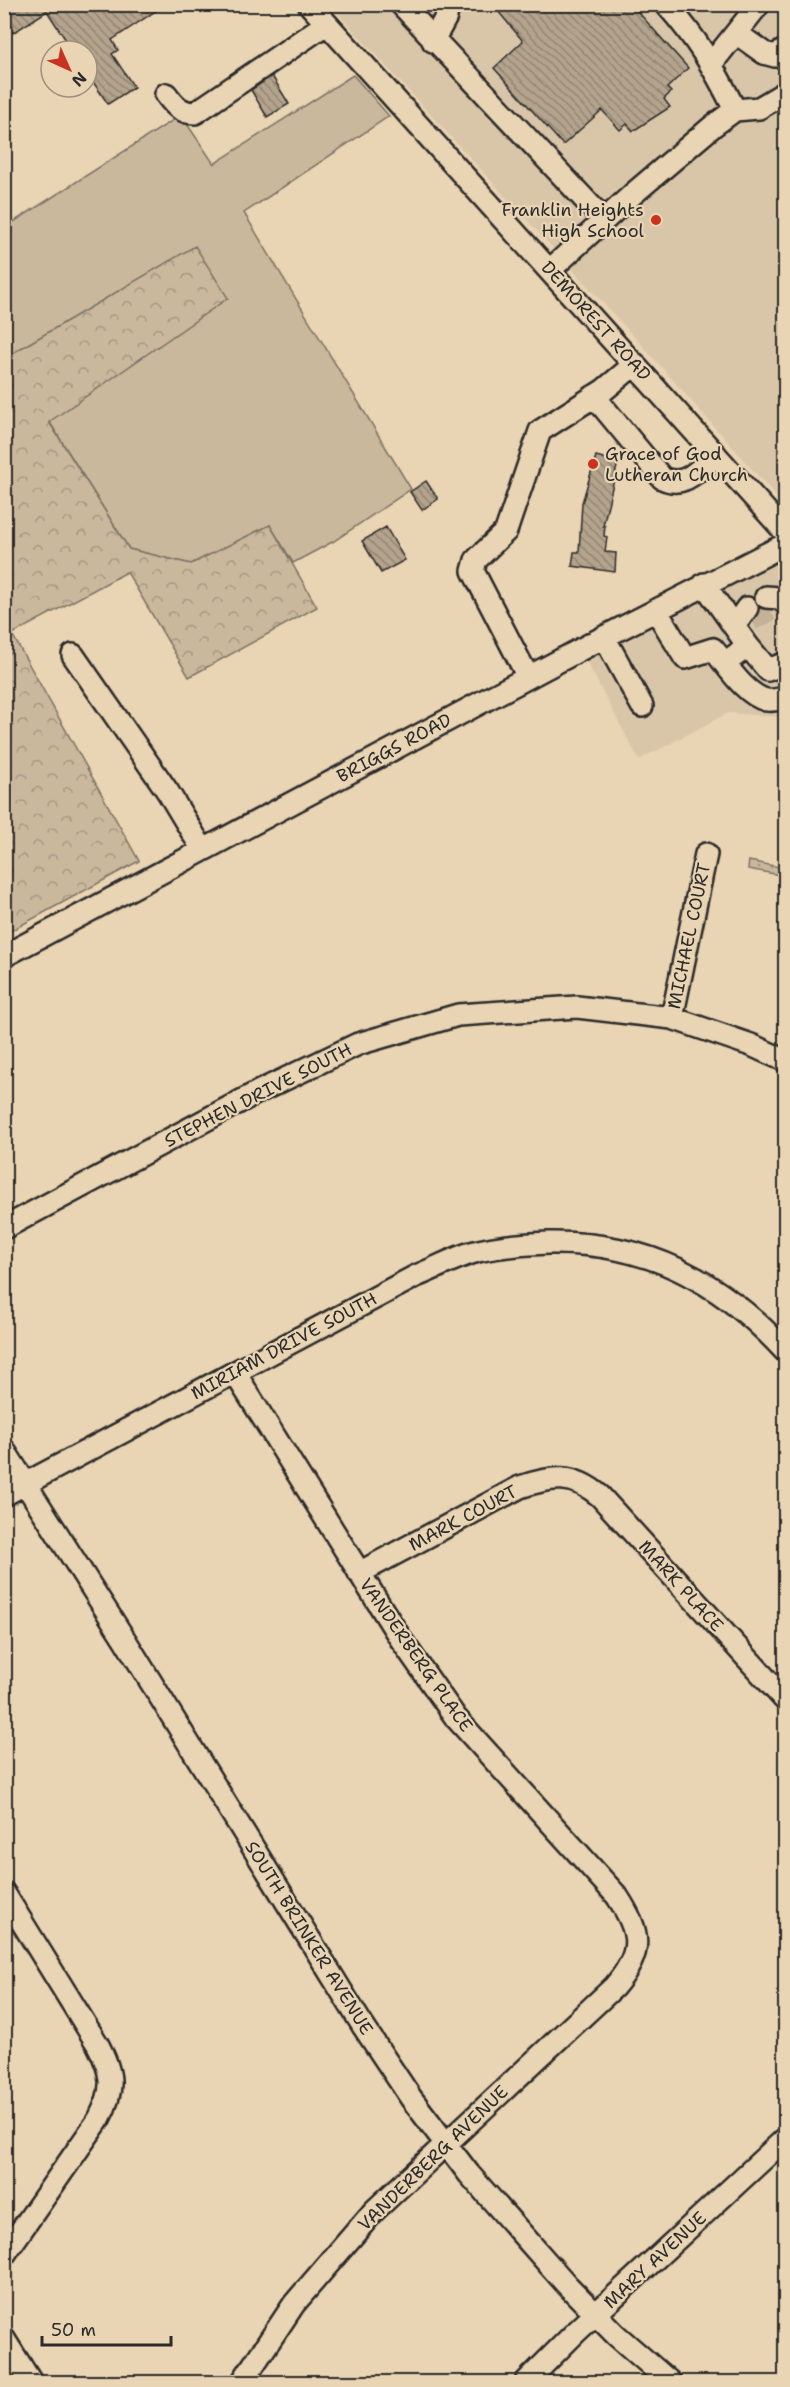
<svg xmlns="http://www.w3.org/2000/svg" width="790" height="2387" viewBox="0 0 790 2387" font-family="'Shantell Sans',sans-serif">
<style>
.built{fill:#d9c6a8}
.grass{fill:#cab89d;stroke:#7a7264;stroke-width:1.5}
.forest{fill:url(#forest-crowns);stroke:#7a7264;stroke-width:1.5}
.park{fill:url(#park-dots);stroke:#7a7264;stroke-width:1.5}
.building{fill:url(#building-back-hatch);stroke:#2b2b2b;stroke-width:1.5}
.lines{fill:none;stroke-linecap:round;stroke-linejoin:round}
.minor-tunnel{stroke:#c3b298;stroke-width:21;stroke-dasharray:21 10;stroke-linecap:butt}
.minor-casing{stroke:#2b2b2b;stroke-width:26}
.minor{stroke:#e9d4b3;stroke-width:21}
.poi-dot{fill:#c8321e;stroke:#e9d4b3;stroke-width:2}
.labels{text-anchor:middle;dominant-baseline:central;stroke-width:4.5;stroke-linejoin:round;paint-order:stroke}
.poi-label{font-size:18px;fill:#2b2b2b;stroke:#e9d4b3;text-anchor:end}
.street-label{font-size:18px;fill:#2b2b2b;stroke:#e9d4b3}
</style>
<defs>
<pattern id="forest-crowns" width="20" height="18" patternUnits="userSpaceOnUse" patternTransform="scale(1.5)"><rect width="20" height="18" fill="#cab89d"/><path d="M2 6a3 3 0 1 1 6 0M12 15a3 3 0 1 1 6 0" fill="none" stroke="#a49680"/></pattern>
<pattern id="park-dots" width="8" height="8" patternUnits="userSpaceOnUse" patternTransform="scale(1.5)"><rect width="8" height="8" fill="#cab89d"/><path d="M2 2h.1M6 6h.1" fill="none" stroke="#a49680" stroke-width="1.8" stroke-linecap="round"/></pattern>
<pattern id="building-back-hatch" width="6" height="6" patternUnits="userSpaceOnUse" patternTransform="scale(1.5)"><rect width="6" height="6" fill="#b4a48d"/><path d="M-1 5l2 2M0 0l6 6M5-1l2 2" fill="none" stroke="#938673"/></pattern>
</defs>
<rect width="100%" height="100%" fill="#e9d4b3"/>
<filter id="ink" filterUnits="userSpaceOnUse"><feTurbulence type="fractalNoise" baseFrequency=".0167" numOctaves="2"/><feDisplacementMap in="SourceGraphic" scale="12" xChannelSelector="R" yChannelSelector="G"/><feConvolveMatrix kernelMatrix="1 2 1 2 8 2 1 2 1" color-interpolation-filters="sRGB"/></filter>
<g filter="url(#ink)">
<path class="built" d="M330,5H785V506L639,342Z
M785,529V723L780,717L728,713L639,760L576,642Z"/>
<path class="grass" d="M353,75L389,116L244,213L411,489L334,541L293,563L270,525L191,564L129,549L49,421L227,298L194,247L6,357L4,228L181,115L214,164Z"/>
<path class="forest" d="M195,246L228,298L49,422L129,549L191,564L270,525L317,607L189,677L127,572L12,634L139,861L5,934V356L6,357Z"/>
<path class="park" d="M749,861L785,868V876L748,869Z"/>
<path class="building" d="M5,4H166L112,40L118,50L112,54L134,87L108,104L87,73V51H73L47,11L13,33L5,20Z
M492,4H631L688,68L667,88L671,92L664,99L670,107L633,131L627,124L620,130L602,110L563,145L494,68L523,41Z
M272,76L289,104L267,117L251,90Z
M596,456L618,462L603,526H605L604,536L607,537L605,552L616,553L615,572L572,566L574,552H579L582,503Z
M426,481L438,499L422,510L410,492Z
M386,527L405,560L381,573L362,541Z"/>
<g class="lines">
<path class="minor-tunnel" d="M752,620L772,610"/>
<defs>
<path id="minor" d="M309,4L786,533
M401,4L604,220
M666,4C698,40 714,68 735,110
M736,33L764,53L775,56L786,49
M433,41L446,17L448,4
M712,63L759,4
M166,94C174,105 181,113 195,113L326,24
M550,270L633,194L713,126L735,110L759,108L786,92
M594,396L662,478C685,489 699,469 716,455
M704,584L748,646L725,663
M766,597L779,598L786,604
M656,610L685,658L713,649C727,665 744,694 766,700C772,701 780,699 786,698
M731,622L740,618L747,608
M604,637L642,706
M748,646L768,670L786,663
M73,655L168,792L203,850
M528,677L473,571L476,560L506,531L540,431L604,390L635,364
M4,956L604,637L786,544
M672,1018L706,854
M4,1228L258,1092L358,1044L458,1015L577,1007L672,1018L751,1045L786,1061
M235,1373L402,1641L456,1718L617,1896C641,1933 644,1952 614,1987L374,2211L294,2304L242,2382
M4,1450L125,1640L363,2026L411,2098L469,2174L567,2285L616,2335L670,2382
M4,1495L416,1276C434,1269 452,1259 471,1253C495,1246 523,1244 548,1243C646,1241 720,1280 786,1352
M359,1573L520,1487C552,1476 573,1473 600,1496L786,1701
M4,1893L98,2045C113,2074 115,2089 99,2119L4,2255
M4,2339L31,2382
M526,2382L575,2333L786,2138"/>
</defs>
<use href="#minor" class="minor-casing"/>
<use href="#minor" class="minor"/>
</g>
</g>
<g class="poi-dot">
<circle cx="656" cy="220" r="6"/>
<circle cx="593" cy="464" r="6"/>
</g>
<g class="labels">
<g class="poi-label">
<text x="644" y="210">Franklin Heights<tspan x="644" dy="21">High School</tspan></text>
<text x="605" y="454" text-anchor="start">Grace of God<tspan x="605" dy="21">Lutheran Church</tspan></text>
</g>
<g class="street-label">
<text transform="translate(596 321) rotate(48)">DEMOREST ROAD</text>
<text transform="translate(394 748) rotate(-28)">BRIGGS ROAD</text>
<text transform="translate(689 936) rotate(-78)">MICHAEL COURT</text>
<text transform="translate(258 1095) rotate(-27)">STEPHEN DRIVE SOUTH</text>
<text transform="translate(284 1346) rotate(-28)">MIRIAM DRIVE SOUTH</text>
<text transform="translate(463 1518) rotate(-28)">MARK COURT</text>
<text transform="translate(681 1586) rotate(48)">MARK PLACE</text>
<text transform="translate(416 1655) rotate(55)">VANDERBERG PLACE</text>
<text transform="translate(309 1938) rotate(58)">SOUTH BRINKER AVENUE</text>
<text transform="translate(433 2158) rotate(-44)">VANDERBERG AVENUE</text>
<text transform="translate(655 2260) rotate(-43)">MARY AVENUE</text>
</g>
</g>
<rect width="790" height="2387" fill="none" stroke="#e9d4b3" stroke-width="24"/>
<rect x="12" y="12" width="766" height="2363" fill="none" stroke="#2b2b2b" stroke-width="2" filter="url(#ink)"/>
<g transform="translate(69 69) rotate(135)"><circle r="28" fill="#e9d4b3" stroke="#9d907d" stroke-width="1.5"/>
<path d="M0-4.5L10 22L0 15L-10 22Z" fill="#c8321e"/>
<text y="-9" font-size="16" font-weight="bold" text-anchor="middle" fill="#2b2b2b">N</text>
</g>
<path d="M42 2336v9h129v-9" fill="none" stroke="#2b2b2b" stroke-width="3"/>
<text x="51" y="2336" font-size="18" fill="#2b2b2b" stroke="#e9d4b3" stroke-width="4.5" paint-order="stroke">50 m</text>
</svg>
